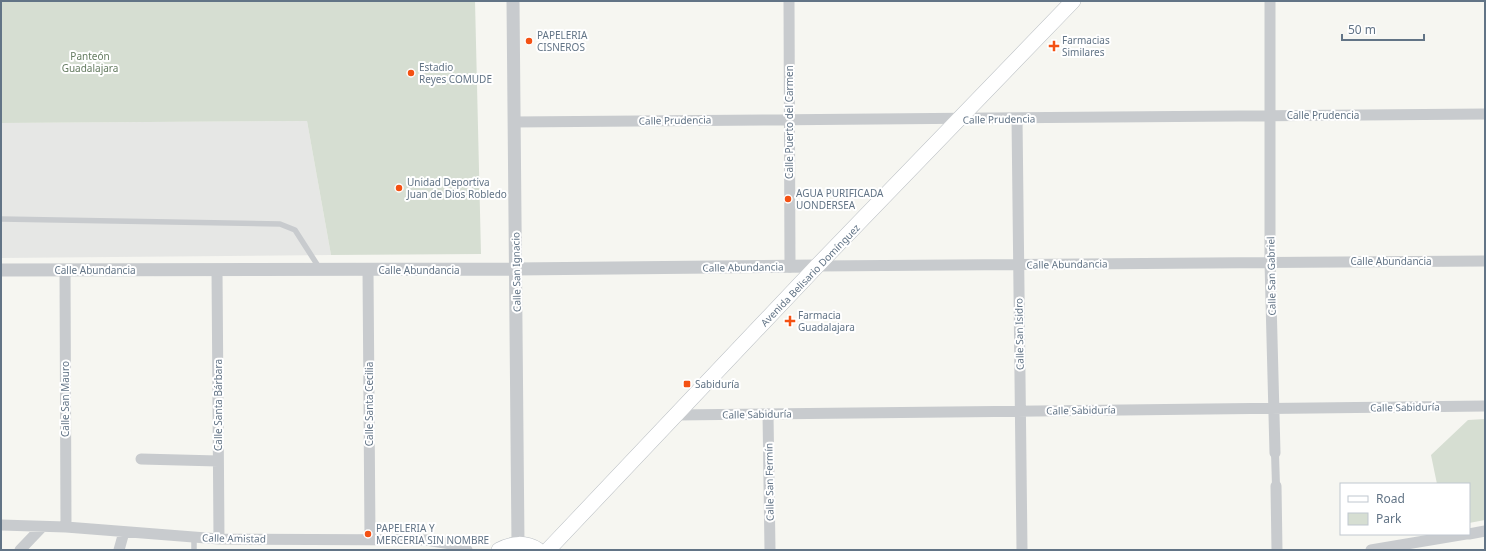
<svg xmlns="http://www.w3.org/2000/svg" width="1486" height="551" viewBox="0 0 1486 551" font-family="'Noto Sans',sans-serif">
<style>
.built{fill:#e6e7e5}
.green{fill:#d6ded2}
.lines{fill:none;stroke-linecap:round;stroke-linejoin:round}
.secondary-casing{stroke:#b9bec3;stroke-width:16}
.service{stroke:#c8cbce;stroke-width:5.5}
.pedestrian{stroke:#c8cbce;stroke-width:8}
.minor{stroke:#c8cbce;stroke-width:11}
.tertiary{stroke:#c8cbce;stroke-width:13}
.secondary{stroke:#fff;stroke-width:15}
.poi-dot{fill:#f45113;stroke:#fff;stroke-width:1.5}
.labels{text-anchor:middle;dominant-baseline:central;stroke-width:4;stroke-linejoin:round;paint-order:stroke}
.poi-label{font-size:10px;fill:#627486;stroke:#fff;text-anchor:start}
.park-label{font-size:10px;fill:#657c61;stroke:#fff}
.street-label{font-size:10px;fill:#627486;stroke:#fff}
</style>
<rect width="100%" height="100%" fill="#f6f6f1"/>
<path class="built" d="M307,121L331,255L1,258V123Z"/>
<path class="green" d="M1,1H475L481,254L331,255L307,121L1,123Z
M1485,419V520L1469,523V484H1437L1431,455L1468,420Z"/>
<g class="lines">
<defs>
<path id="secondary" d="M499,550C512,543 526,542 538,550
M548,550L817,266L1073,1"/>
</defs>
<use href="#secondary" class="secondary-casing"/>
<path class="service" d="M1,219L280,224L295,230L320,269
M194,537V550"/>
<path class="pedestrian" d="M1275,453L1276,486"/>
<path class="minor" d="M789,1L790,267
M1270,1V262L1275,453
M1017,118L1022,550
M514,122L1485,114
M817,266L1485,261
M65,270L66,527
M217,270L219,539
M368,270L370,539
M768,414L770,550
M676,415L1485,406
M141,459L218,461
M1276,486L1277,550
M1,525L66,527L219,539L426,540L451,544L467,550
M1469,534L1485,531
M20,550L42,527
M119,550L124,532
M1371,550L1466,534"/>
<path class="tertiary" d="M513,1L518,544
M1,270L515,269L817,266"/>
<use href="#secondary" class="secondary"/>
</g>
<g class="poi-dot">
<circle cx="529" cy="41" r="4"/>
<path d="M1052 40h4v4h4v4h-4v4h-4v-4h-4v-4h4z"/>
<circle cx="411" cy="73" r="4"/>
<circle cx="399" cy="188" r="4"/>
<circle cx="788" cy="199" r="4"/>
<path d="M788 315h4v4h4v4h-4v4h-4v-4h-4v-4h4z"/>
<rect x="683" y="380" width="8" height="8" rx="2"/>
<circle cx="368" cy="534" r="4"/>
</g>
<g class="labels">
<g class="poi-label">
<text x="537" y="35">PAPELERIA<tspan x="537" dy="12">CISNEROS</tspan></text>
<text x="1062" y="40">Farmacias<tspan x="1062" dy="12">Similares</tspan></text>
<text x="419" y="67">Estadio<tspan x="419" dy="12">Reyes COMUDE</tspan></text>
<text x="407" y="182">Unidad Deportiva<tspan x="407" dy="12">Juan de Dios Robledo</tspan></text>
<text x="796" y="193">AGUA PURIFICADA<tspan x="796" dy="12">UONDERSEA</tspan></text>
<text x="798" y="315">Farmacia<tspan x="798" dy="12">Guadalajara</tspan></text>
<text x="695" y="384">Sabiduría</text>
<text x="376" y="528">PAPELERIA Y<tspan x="376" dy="12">MERCERIA SIN NOMBRE</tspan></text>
</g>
<g class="park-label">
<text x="90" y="56">Panteón<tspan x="90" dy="12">Guadalajara</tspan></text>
</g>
<g class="street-label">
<text x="1323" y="115">Calle Prudencia</text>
<text transform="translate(999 119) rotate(-1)">Calle Prudencia</text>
<text transform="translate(675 120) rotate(-1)">Calle Prudencia</text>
<text transform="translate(789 122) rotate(-90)">Calle Puerto del Carmen</text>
<text x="1391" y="261">Calle Abundancia</text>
<text transform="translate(1067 264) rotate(-1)">Calle Abundancia</text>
<text transform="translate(743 267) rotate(-1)">Calle Abundancia</text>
<text x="95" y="270">Calle Abundancia</text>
<text x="419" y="270">Calle Abundancia</text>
<text transform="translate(516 272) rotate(-91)">Calle San Ignacio</text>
<text transform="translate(810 275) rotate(-46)">Avenida Belisario Domínguez</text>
<text transform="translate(1271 276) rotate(-91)">Calle San Gabriel</text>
<text transform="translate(1019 334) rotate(-91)">Calle San Isidro</text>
<text transform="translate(65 399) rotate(-90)">Calle San Mauro</text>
<text transform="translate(369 404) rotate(-90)">Calle Santa Cecilia</text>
<text transform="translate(218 405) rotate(-90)">Calle Santa Bárbara</text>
<text transform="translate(1405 407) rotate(-1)">Calle Sabiduría</text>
<text transform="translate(1081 410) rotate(-1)">Calle Sabiduría</text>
<text transform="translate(757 414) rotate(-1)">Calle Sabiduría</text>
<text transform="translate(769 482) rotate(-91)">Calle San Fermín</text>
<text transform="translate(234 538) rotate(1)">Calle Amistad</text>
</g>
</g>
<rect width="1486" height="551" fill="none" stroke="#627486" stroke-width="4"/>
<rect x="1340" y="483" width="130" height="52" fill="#ffffff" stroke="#c0c7cf"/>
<rect x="1348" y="496" width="20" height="6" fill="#ffffff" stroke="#c0c7cf"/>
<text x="1376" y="503" font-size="12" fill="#627486">Road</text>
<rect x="1348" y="513" width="20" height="12" fill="#d6ded2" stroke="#c0c7cf"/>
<text x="1376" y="523" font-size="12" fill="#627486">Park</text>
<path d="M1342 34v6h82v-6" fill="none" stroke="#627486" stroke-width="2"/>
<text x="1348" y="34" font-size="12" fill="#627486" stroke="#ffffff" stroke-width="3" paint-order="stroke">50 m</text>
</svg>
